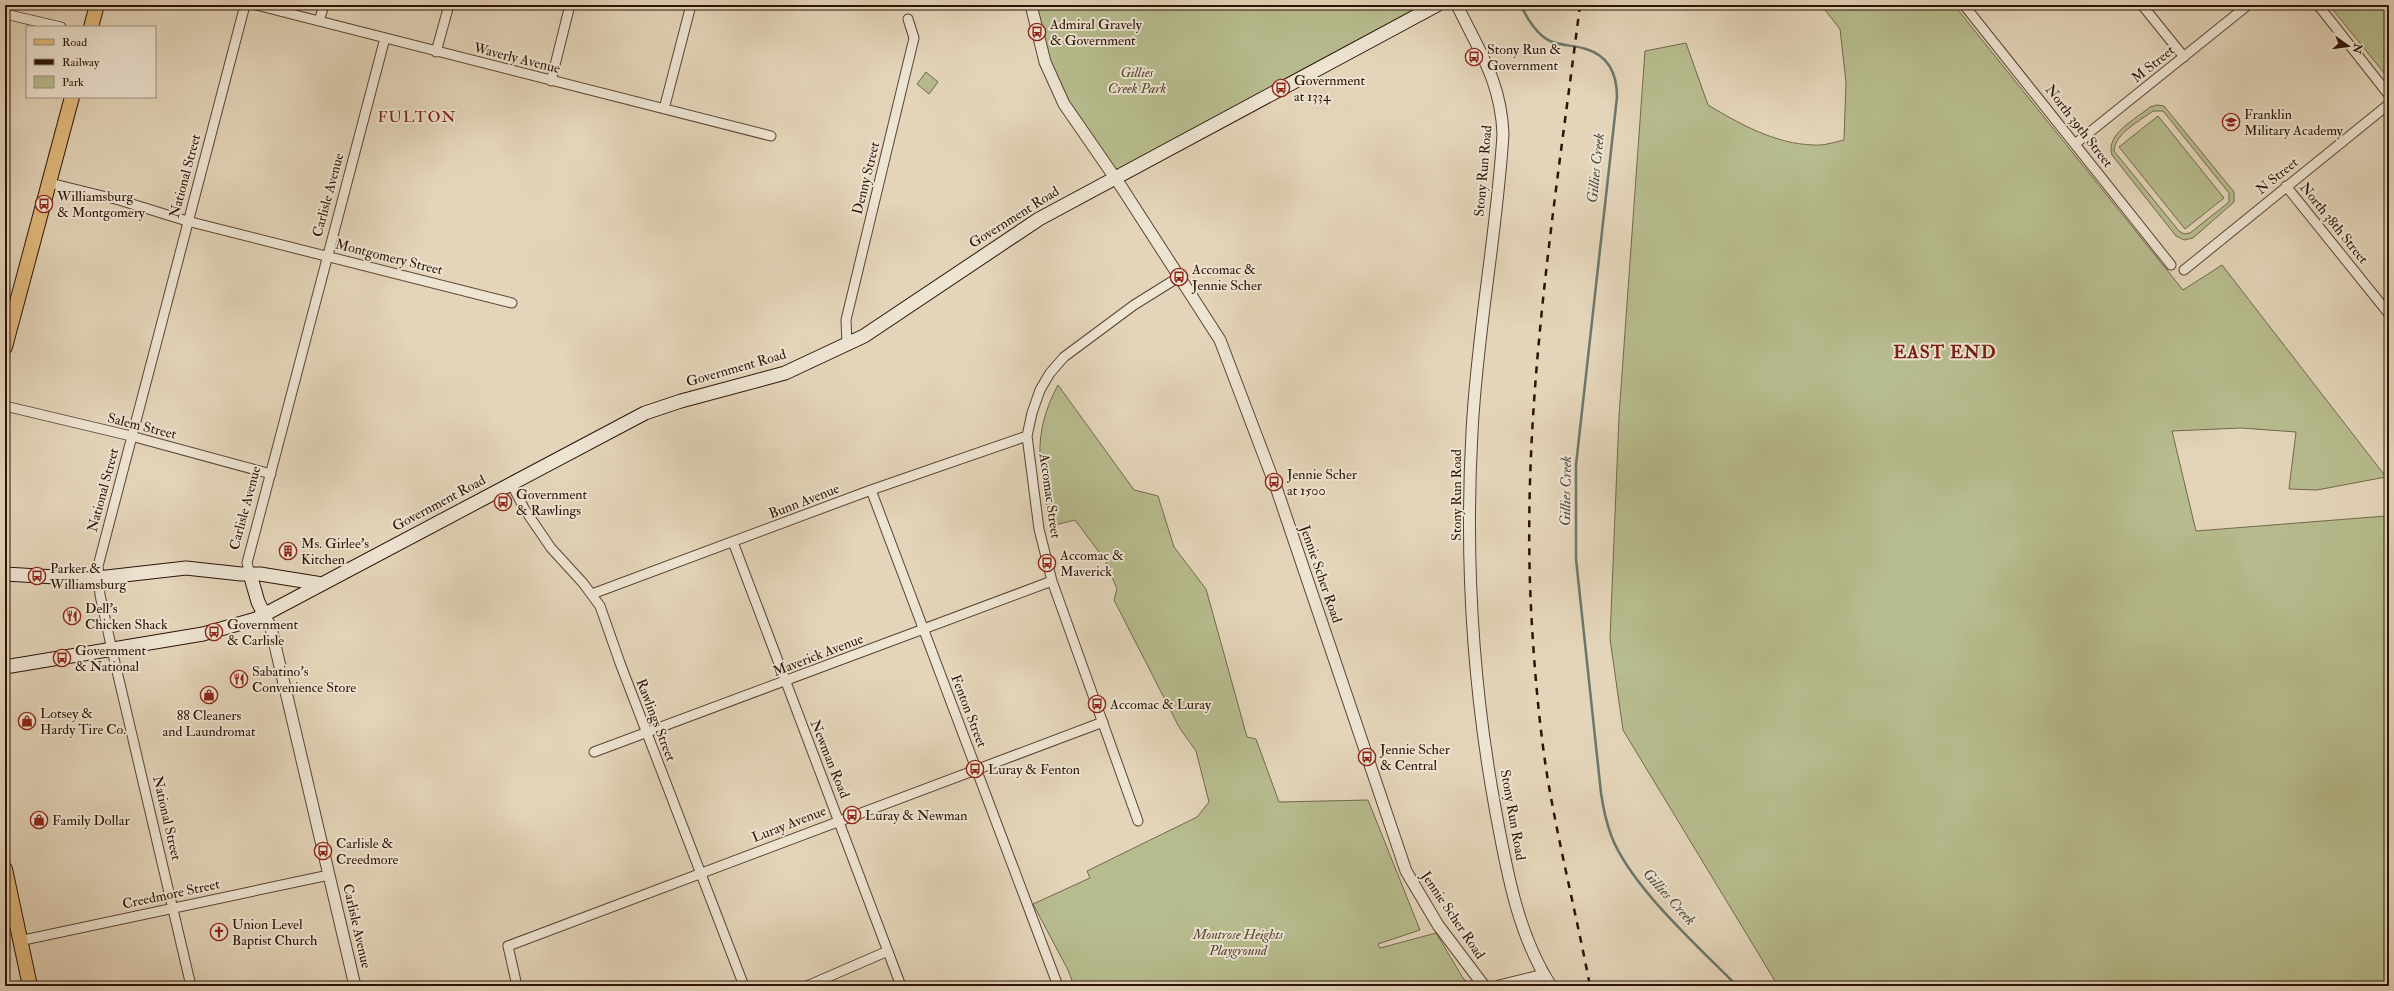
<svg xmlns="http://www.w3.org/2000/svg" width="2394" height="991" viewBox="0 0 2394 991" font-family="'IM FELL Double Pica',serif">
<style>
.green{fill:#b7bc8e;stroke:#72684a;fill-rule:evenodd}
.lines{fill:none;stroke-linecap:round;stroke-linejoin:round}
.stream{stroke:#6c776a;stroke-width:2.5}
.minor-casing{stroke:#5b4433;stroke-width:11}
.tertiary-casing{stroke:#5b4433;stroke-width:13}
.secondary-casing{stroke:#2d1306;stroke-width:15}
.primary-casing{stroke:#2d1306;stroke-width:16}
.minor{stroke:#ede4d2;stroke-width:9}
.tertiary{stroke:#ede4d2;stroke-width:11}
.secondary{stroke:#ede4d2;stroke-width:13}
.primary{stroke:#e2ba7d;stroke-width:14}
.rail{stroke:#2d1306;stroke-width:2.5;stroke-dasharray:7 7;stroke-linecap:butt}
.labels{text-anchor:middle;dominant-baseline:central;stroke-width:4;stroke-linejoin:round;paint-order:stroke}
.poi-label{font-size:14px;fill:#2d1306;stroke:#ede4d2;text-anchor:start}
.street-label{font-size:14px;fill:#2d1306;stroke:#ede4d2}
.park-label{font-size:14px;font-style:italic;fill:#56462f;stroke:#ede4d2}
.water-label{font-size:15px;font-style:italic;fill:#524d40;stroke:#ede4d2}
.quarter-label{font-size:16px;letter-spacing:1px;fill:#7a1f14;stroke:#ede4d2}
.district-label{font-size:18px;font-weight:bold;letter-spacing:1px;fill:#7a1f14;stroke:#ede4d2}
</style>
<rect width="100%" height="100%" fill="#e4d5ba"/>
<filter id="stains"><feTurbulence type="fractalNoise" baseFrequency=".005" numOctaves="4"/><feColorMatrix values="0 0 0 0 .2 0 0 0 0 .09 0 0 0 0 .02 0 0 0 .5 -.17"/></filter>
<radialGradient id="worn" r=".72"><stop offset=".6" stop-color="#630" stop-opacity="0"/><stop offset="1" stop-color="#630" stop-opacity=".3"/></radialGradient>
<path class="green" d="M1031,5H1437L1115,177L1064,104Z
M1821,5H1954L2183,290L2222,265L2386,477L2317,490L2289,489L2296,432L2241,428L2172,431L2196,531L2386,516L2389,986H1778L1623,730L1610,639L1619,416L1645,51L1686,43L1708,105C1740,124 1775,144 1814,145C1823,146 1835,142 1844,140L1846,82L1840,29Z
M2329,5H2389V79Z
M926,72L938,82L929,94L917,84Z
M2157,105L2164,106L2234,192V202L2193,238L2184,240L2176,236L2112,155C2105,134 2136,119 2150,107ZM2153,111H2163L2229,193V202L2190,233L2184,234L2179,231L2114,151C2115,133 2140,121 2153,111Z
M2158,116L2224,198L2185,229L2119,147Z
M1058,385L1134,490L1158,496L1174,547L1206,589L1247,737L1256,739L1279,802L1368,800L1420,930L1378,944L1380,948L1436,933L1463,978L1471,986H1074L1068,970L1033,904L1090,878L1087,871L1197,817L1209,802L1196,751L1179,727L1114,600L1117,589L1105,560L1075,520L1051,526C1040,471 1030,437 1058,385Z"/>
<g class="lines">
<path class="stream" d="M1521,5C1526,17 1537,35 1550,41C1561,46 1574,45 1586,49C1609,56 1617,74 1617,97L1576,465V559L1601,793C1603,807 1606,821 1611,835C1630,886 1698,946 1737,986"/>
<defs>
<path id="minor" d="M256,5L771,136
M1964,5L2171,265
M2142,5L2184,57
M2318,5L2389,95
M5,14L61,27
M319,21L324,5
M436,52L449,5
M551,81L570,5
M664,109L691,5
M2075,144L2248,5
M50,183L119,200L187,221L512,303
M2286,186L2389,314
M2184,270L2389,104
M847,344L846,320L914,38L908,19
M5,406L131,436L271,474
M511,483L525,510L551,548L583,583L600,606L620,663L744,986
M871,490L1058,986
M733,542L901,986
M250,574L247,563L385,38
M592,594L871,490L1027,436
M594,752L1052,581
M1138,821L1052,581L1039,529L1027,436L1032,413L1040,390L1050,373L1064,357L1134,305L1179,277
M19,941L329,875
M191,986L112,650L100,595L98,566L245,5
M517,986L508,946L1103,722
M807,986L888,951"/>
<path id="tertiary" d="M1031,5L1045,62L1064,104L1122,188L1220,340L1277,490L1406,871L1438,925L1484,986
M1457,5C1479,51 1501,81 1503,134C1497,233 1477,332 1472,432C1465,558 1473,689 1496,813C1507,872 1518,935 1551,986
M264,614L271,628L355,986
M1499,986L1544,975"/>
<path id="secondary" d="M5,574L89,579L186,568L241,574H260L322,584
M250,574L258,602L264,614
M5,667L203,634L256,619L645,413L681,401L785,373L864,336L1039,219L1437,5"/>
<path id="primary" d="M91,27L97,5
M5,347L72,97
M5,869L30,986"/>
</defs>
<use href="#minor" class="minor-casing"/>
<use href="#tertiary" class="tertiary-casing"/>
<use href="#secondary" class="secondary-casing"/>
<use href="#primary" class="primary-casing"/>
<use href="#minor" class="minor"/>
<use href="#tertiary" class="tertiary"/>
<use href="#secondary" class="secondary"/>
<use href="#primary" class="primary"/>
<path class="rail" d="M1580,5C1555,205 1521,406 1531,608C1534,666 1539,725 1548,781C1560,850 1577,918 1590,986"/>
</g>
<defs>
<symbol id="bus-ring" viewBox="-11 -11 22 22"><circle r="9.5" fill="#ede4d2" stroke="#8f2418" stroke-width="1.5"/><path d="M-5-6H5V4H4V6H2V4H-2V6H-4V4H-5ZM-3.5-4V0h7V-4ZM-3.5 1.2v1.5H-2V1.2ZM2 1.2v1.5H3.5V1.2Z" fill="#8f2418"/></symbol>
<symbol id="school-ring" viewBox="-11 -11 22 22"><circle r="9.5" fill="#ede4d2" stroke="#8f2418" stroke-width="1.5"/><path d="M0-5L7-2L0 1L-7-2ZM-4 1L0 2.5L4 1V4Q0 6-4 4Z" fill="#8f2418"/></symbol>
<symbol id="building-ring" viewBox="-11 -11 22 22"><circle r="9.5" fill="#ede4d2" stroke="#8f2418" stroke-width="1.5"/><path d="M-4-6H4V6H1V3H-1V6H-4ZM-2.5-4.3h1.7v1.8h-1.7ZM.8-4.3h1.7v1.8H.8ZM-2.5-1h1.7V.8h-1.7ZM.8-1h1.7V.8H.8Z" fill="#8f2418"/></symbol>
<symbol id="restaurant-ring" viewBox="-11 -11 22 22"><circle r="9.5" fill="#ede4d2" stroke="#8f2418" stroke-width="1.5"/><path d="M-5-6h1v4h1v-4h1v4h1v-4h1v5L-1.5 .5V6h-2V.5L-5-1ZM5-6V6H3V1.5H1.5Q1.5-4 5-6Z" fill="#8f2418"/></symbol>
<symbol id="shop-ring" viewBox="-11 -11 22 22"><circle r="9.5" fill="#ede4d2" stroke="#8f2418" stroke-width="1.5"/><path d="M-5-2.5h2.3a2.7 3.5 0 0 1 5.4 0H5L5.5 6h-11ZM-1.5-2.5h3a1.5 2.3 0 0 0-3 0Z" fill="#8f2418"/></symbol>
<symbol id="church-ring" viewBox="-11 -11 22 22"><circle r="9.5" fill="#ede4d2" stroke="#8f2418" stroke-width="1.5"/><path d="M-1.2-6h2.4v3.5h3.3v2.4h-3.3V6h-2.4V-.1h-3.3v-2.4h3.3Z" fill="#8f2418"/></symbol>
</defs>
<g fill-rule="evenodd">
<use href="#bus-ring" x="1027" y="22" width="20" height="20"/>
<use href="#bus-ring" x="1464" y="47" width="20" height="20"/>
<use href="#bus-ring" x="1271" y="78" width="20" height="20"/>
<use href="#school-ring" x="2221" y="112" width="20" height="20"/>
<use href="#bus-ring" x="34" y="194" width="20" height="20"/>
<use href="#bus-ring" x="1169" y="267" width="20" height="20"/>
<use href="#bus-ring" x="1264" y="472" width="20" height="20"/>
<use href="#bus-ring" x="493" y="492" width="20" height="20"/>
<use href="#building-ring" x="278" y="541" width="20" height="20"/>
<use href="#bus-ring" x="1037" y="553" width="20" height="20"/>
<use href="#bus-ring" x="27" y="566" width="20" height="20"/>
<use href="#restaurant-ring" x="62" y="606" width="20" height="20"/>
<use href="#bus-ring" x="204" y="622" width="20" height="20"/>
<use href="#bus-ring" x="52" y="648" width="20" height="20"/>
<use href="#restaurant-ring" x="229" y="669" width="20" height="20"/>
<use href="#shop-ring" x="199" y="685" width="20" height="20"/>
<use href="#bus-ring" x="1087" y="694" width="20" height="20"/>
<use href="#shop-ring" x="17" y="711" width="20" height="20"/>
<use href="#bus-ring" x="1357" y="747" width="20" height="20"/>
<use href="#bus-ring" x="965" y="759" width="20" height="20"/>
<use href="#bus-ring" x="842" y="805" width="20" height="20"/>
<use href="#shop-ring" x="29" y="810" width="20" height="20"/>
<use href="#bus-ring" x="313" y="841" width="20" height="20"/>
<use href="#church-ring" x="209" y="922" width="20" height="20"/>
</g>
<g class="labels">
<g class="poi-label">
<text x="1050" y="24">Admiral Gravely<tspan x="1050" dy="16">&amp; Government</tspan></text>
<text x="1487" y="49">Stony Run &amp;<tspan x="1487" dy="16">Government</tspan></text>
<text x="1294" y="80">Government<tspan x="1294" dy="16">at 1334</tspan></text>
<text x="2244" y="114">Franklin<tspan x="2244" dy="16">Military Academy</tspan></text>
<text x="57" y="196">Williamsburg<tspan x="57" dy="16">&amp; Montgomery</tspan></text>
<text x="1192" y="269">Accomac &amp;<tspan x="1192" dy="16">Jennie Scher</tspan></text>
<text x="1287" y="474">Jennie Scher<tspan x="1287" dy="16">at 1500</tspan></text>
<text x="516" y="494">Government<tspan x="516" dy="16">&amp; Rawlings</tspan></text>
<text x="301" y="543">Ms. Girlee's<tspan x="301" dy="16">Kitchen</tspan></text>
<text x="1060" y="555">Accomac &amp;<tspan x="1060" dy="16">Maverick</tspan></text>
<text x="50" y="568">Parker &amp;<tspan x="50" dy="16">Williamsburg</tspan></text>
<text x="85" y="608">Dell's<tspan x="85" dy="16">Chicken Shack</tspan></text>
<text x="227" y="624">Government<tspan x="227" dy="16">&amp; Carlisle</tspan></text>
<text x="75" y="650">Government<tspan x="75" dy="16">&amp; National</tspan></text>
<text x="252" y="671">Sabatino's<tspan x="252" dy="16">Convenience Store</tspan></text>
<text x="1110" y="704">Accomac &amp; Luray</text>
<text x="40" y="713">Lotsey &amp;<tspan x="40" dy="16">Hardy Tire Co.</tspan></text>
<text x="209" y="715" text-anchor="middle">88 Cleaners<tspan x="209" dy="16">and Laundromat</tspan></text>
<text x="1380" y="749">Jennie Scher<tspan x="1380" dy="16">&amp; Central</tspan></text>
<text x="988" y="769">Luray &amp; Fenton</text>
<text x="865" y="815">Luray &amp; Newman</text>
<text x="52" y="820">Family Dollar</text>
<text x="336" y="843">Carlisle &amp;<tspan x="336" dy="16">Creedmore</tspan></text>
<text x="232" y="924">Union Level<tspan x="232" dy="16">Baptist Church</tspan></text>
</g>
<g class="street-label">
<text transform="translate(517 58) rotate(14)">Waverly Avenue</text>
<text transform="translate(2153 64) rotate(-39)">M Street</text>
<text transform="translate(2079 126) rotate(52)">North 39th Street</text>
<text transform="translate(1483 171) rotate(-85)">Stony Run Road</text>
<text transform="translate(185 176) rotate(-75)">National Street</text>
<text transform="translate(2277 176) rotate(-39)">N Street</text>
<text transform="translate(866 178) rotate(-76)">Denny Street</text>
<text transform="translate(328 195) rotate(-75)">Carlisle Avenue</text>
<text transform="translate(1014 217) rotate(-32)">Government Road</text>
<text transform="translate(2334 223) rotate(51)">North 38th Street</text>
<text transform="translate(389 257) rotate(14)">Montgomery Street</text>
<text transform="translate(736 368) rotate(-16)">Government Road</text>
<text transform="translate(142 426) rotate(14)">Salem Street</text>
<text transform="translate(103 490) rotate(-75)">National Street</text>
<text transform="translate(1456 495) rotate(-90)">Stony Run Road</text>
<text transform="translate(1050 496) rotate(82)">Accomac Street</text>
<text transform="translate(804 501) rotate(-21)">Bunn Avenue</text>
<text transform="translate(439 503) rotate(-28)">Government Road</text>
<text transform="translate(245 508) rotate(-75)">Carlisle Avenue</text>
<text transform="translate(1321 574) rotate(71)">Jennie Scher Road</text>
<text transform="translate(818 655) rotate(-21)">Maverick Avenue</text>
<text transform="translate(969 711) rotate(69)">Fenton Street</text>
<text transform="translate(656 720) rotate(69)">Rawlings Street</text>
<text transform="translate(830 759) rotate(68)">Newman Road</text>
<text transform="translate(1513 815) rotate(80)">Stony Run Road</text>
<text transform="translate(167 818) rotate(77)">National Street</text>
<text transform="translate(789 824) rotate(-21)">Luray Avenue</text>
<text transform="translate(171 894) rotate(-12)">Creedmore Street</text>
<text transform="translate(1453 915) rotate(56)">Jennie Scher Road</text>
<text transform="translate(357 926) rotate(77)">Carlisle Avenue</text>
</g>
<g class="park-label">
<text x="1137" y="72">Gillies<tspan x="1137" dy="16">Creek Park</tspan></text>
<text x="1238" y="934">Montrose Heights<tspan x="1238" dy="16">Playground</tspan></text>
</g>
<g class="water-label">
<text transform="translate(1596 168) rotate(-84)">Gillies Creek</text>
<text transform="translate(1566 491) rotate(-89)">Gillies Creek</text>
<text transform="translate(1669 897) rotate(48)">Gillies Creek</text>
</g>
<g class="quarter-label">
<text x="417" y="117">FULTON</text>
</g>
<g class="district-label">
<text x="1945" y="352">EAST END</text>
</g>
</g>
<rect width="2394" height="991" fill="none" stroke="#e4d5ba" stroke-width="20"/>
<rect x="6" y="6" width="2382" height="979" fill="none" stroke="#2d1306" stroke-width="2"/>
<rect x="10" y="10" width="2374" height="971" fill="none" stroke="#2d1306"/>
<rect x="26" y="26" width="130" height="72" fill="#ede4d2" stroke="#a09080"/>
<rect x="34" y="39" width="20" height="6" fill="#e2ba7d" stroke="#a09080"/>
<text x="62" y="46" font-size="12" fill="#2d1306">Road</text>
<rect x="34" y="59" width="20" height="6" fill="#2d1306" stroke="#a09080"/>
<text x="62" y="66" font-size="12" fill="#2d1306">Railway</text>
<rect x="34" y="76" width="20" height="12" fill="#b7bc8e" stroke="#a09080"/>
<text x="62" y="86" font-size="12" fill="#2d1306">Park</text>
<g transform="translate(2348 46) rotate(104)" stroke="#ede4d2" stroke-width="3" paint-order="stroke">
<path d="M0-3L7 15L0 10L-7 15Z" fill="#2d1306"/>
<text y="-6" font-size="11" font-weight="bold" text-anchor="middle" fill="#2d1306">N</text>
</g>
<rect width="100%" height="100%" filter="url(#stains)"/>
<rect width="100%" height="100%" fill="url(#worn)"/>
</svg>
